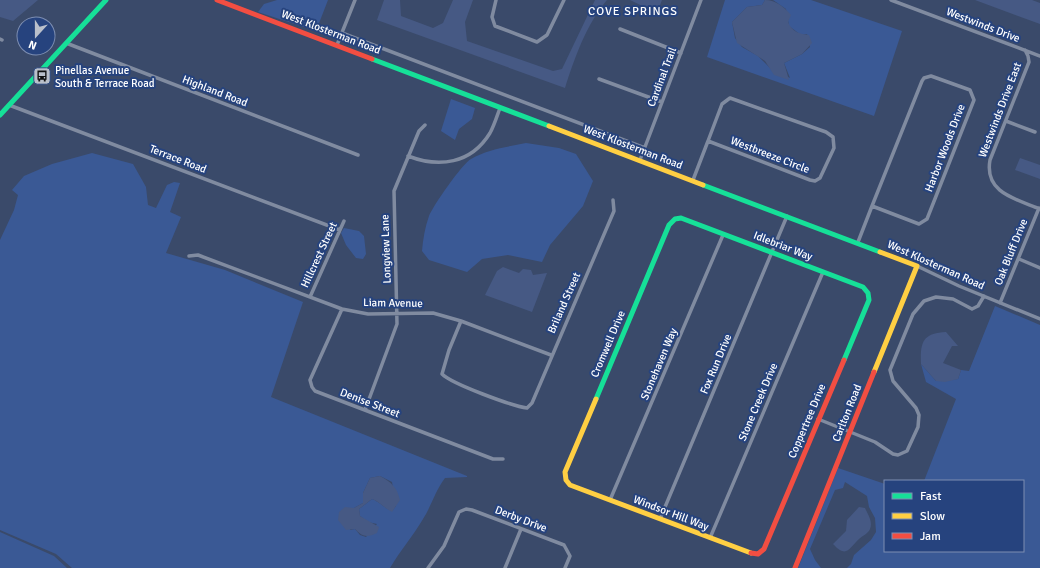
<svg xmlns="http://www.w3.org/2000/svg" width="1040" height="568" viewBox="0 0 1040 568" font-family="Signika,sans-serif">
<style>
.green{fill:#3a5995;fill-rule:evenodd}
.water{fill:#465984}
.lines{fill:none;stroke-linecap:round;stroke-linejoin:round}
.street{stroke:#808ba0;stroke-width:3.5}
.fast{stroke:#16e098;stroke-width:5}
.slow{stroke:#ffcf43;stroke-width:5}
.jam{stroke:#f24e42;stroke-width:5}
.labels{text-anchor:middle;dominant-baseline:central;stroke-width:4;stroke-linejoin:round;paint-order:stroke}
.street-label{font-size:11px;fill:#fff;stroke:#26437e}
.poi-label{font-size:11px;fill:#fff;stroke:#26437e;text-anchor:start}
.neighbourhood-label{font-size:12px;letter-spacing:1px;fill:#fff;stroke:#26437e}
</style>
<rect width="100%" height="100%" fill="#3a4a6a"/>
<path class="green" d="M277,0H328L316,31L258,12L264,4Z
M725,0H765L762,5L747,7L732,22L735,38L742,47L758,56L770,68L790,78L784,63L802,54L810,47L807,34L801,35L789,26L786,9L773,0H811L902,31L874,116L707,57Z
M451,99L475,108L472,119L459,129L455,140L441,131Z
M526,143L559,148L576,154L593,181L583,206L550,245L542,262L508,255L482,259L467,272L429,260L422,251C423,239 425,227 429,216C433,206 462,164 471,159C488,149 507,147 526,143Z
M92,153L133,164L146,187L148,205L156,208L167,185L174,182L180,183L170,212L181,217L166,253L225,270L303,302L271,397L467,476V477L445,478C434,493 432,505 423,519C413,536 400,551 390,568H72L56,554L0,530V240L14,210L18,195L12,190L24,176L52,164ZM380,476L392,482L396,506L392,511C384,508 380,502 372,499L359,509L360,516L368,522L377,524L366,537L360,535L355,529L350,530L354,508L363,503V493L370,478Z
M344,228L359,231L364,236L366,254L363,259L356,258L346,245L341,233Z
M995,306L1040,325V568H847L851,564L854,555L871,540L876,532L875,518L869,507L867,496L845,482L843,488L835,490L810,549L815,560L821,568H798L838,468L885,484V551H1023V481H924L956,399L926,382L921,364L936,381L958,379L961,370L969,371Z
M0,532L54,556L67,568H0Z"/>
<path class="water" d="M0,0H38L13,21L0,17Z
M384,0H400L401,16L433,28L443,23L453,0H473L465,22L467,41L553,71L562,69L595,0H607C586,25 575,57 565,88L377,20Z
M630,0H662L657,13Z
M765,0C776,0 784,7 791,15L788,22C792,32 800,34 809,35L812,43L802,54L784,63L789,80L774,75L765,61L737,43L732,22L747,7L762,5Z
M975,0H1032L1040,3V24Z
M1020,158L1040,165V179L1015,170Z
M503,267L519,273L523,269L531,270L533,275L547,273L532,312L485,295L497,271Z
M946,332L958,346H952L943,363L961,370L958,379L945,382L936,381L921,364C920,342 923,333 946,332Z
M380,476C391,482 397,487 400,500L392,512C384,508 380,502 372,499L359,509L360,516L379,527L377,533C367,538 362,537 355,529L346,530L338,520L339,512L345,507L354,508L363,503V493L370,478Z
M859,507L865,508C868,515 873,521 870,529C868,534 863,535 859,539C849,548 847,559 833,544L846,531L847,520Z"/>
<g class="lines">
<path class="street" d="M496,0L492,17L495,26L537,42L547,35L564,0
M891,0L1040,56
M620,29L681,53
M342,33L645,148
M0,39L2,40
M66,43L358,155
M337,45L355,0
M1025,50L1028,56L1029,62L990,160C984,193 1016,199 1040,209
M931,76L970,90L974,100L927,219L919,224L872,206L922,81L924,78Z
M599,79L662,102
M730,98L826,132L833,137L834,148L820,178L815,181L810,180L708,141L722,104Z
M9,105L340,230
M1006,121L1035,132
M408,156C439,168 471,164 490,133C494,126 497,116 500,108
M640,160L701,0
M693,180L708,141
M858,242L872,206
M189,256L198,255L342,309L368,314L433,313L461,321L551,355
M1019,259L1040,268
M917,266L959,286L1040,319
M310,297L344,221
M1000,303L1039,208
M342,309L310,380L312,387L315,391L493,459H503
M461,321L449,350L442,374C452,384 512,406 527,408L532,403L614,211L613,200
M365,410L397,324L394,191L419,131L425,125
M818,419L875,442L893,454L898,455L907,451L918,427L919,415L916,408L893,381L890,370L913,314L924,301L936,297L953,299L972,309L978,306L984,296
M610,500L723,235
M660,519L787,216
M710,538L823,272
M428,568L444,546L459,512L466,509L472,510L564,545L570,556L565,568
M505,568L521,529"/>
<path class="fast" d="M372,59L549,126
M0,115L106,0
M703,185L880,252
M681,218L863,287L868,293L869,300L844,360
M596,399L669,225L675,219L681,218"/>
<path class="slow" d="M549,126L703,185
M874,372L917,266L880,252
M596,399L565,472L566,480L570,485L751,553"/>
<path class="jam" d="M217,0L372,59
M751,553L758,554L764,549L844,360
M795,568L874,372"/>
</g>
<defs>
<symbol id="bus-square" viewBox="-11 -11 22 22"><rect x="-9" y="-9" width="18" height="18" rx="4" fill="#bac0cb" stroke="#26437e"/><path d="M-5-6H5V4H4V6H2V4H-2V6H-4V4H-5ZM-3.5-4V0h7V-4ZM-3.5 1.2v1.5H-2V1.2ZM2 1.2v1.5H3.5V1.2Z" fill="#111"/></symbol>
</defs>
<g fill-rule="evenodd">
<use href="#bus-square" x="32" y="66" width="20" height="20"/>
</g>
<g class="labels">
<g class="street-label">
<text transform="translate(983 25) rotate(21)">Westwinds Drive</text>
<text transform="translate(331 32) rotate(21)">West Klosterman Road</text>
<text transform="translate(662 77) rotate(-69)">Cardinal Trail</text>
<text transform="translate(215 91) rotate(21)">Highland Road</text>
<text transform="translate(1000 110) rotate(-69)">Westwinds Drive East</text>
<text transform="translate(633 147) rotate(21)">West Klosterman Road</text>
<text transform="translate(945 148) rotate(-69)">Harbor Woods Drive</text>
<text transform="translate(770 155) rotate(21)">Westbreeze Circle</text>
<text transform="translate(178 159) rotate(21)">Terrace Road</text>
<text transform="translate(783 246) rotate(21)">Idlebriar Way</text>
<text transform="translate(386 249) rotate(-92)">Longview Lane</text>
<text transform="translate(1011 252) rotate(-68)">Oak Bluff Drive</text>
<text transform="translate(319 255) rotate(-65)">Hillcrest Street</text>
<text transform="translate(936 265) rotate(24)">West Klosterman Road</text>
<text transform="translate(393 303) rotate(1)">Liam Avenue</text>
<text transform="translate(564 303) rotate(-66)">Briland Street</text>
<text transform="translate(608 344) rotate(-67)">Cromwell Drive</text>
<text transform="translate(659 364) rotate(-67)">Stonehaven Way</text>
<text transform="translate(716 364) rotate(-67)">Fox Run Drive</text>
<text transform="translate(758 402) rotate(-67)">Stone Creek Drive</text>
<text transform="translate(370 403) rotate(21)">Denise Street</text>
<text transform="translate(847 413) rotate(-68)">Carlton Road</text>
<text transform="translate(807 421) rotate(-67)">Coppertree Drive</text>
<text transform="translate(671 513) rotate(21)">Windsor Hill Way</text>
<text transform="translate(521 519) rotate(21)">Derby Drive</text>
</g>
<g class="poi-label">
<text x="55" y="70">Pinellas Avenue<tspan x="55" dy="13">South &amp; Terrace Road</tspan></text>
</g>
<g class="neighbourhood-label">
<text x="633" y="11">COVE SPRINGS</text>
</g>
</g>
<rect x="884" y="480" width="140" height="72" fill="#26437e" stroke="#7d8eb2"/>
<rect x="892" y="493" width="20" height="6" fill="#16e098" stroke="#7d8eb2"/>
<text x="920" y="500" font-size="12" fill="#ffffff">Fast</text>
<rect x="892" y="513" width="20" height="6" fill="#ffcf43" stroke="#7d8eb2"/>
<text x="920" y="520" font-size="12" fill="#ffffff">Slow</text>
<rect x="892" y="533" width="20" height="6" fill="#f24e42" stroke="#7d8eb2"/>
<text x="920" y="540" font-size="12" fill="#ffffff">Jam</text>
<g transform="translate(36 36) rotate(201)"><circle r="19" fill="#26437e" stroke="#7d8eb2"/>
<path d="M0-3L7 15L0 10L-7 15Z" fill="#bac0cb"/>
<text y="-6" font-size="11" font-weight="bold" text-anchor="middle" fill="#ffffff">N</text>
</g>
</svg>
